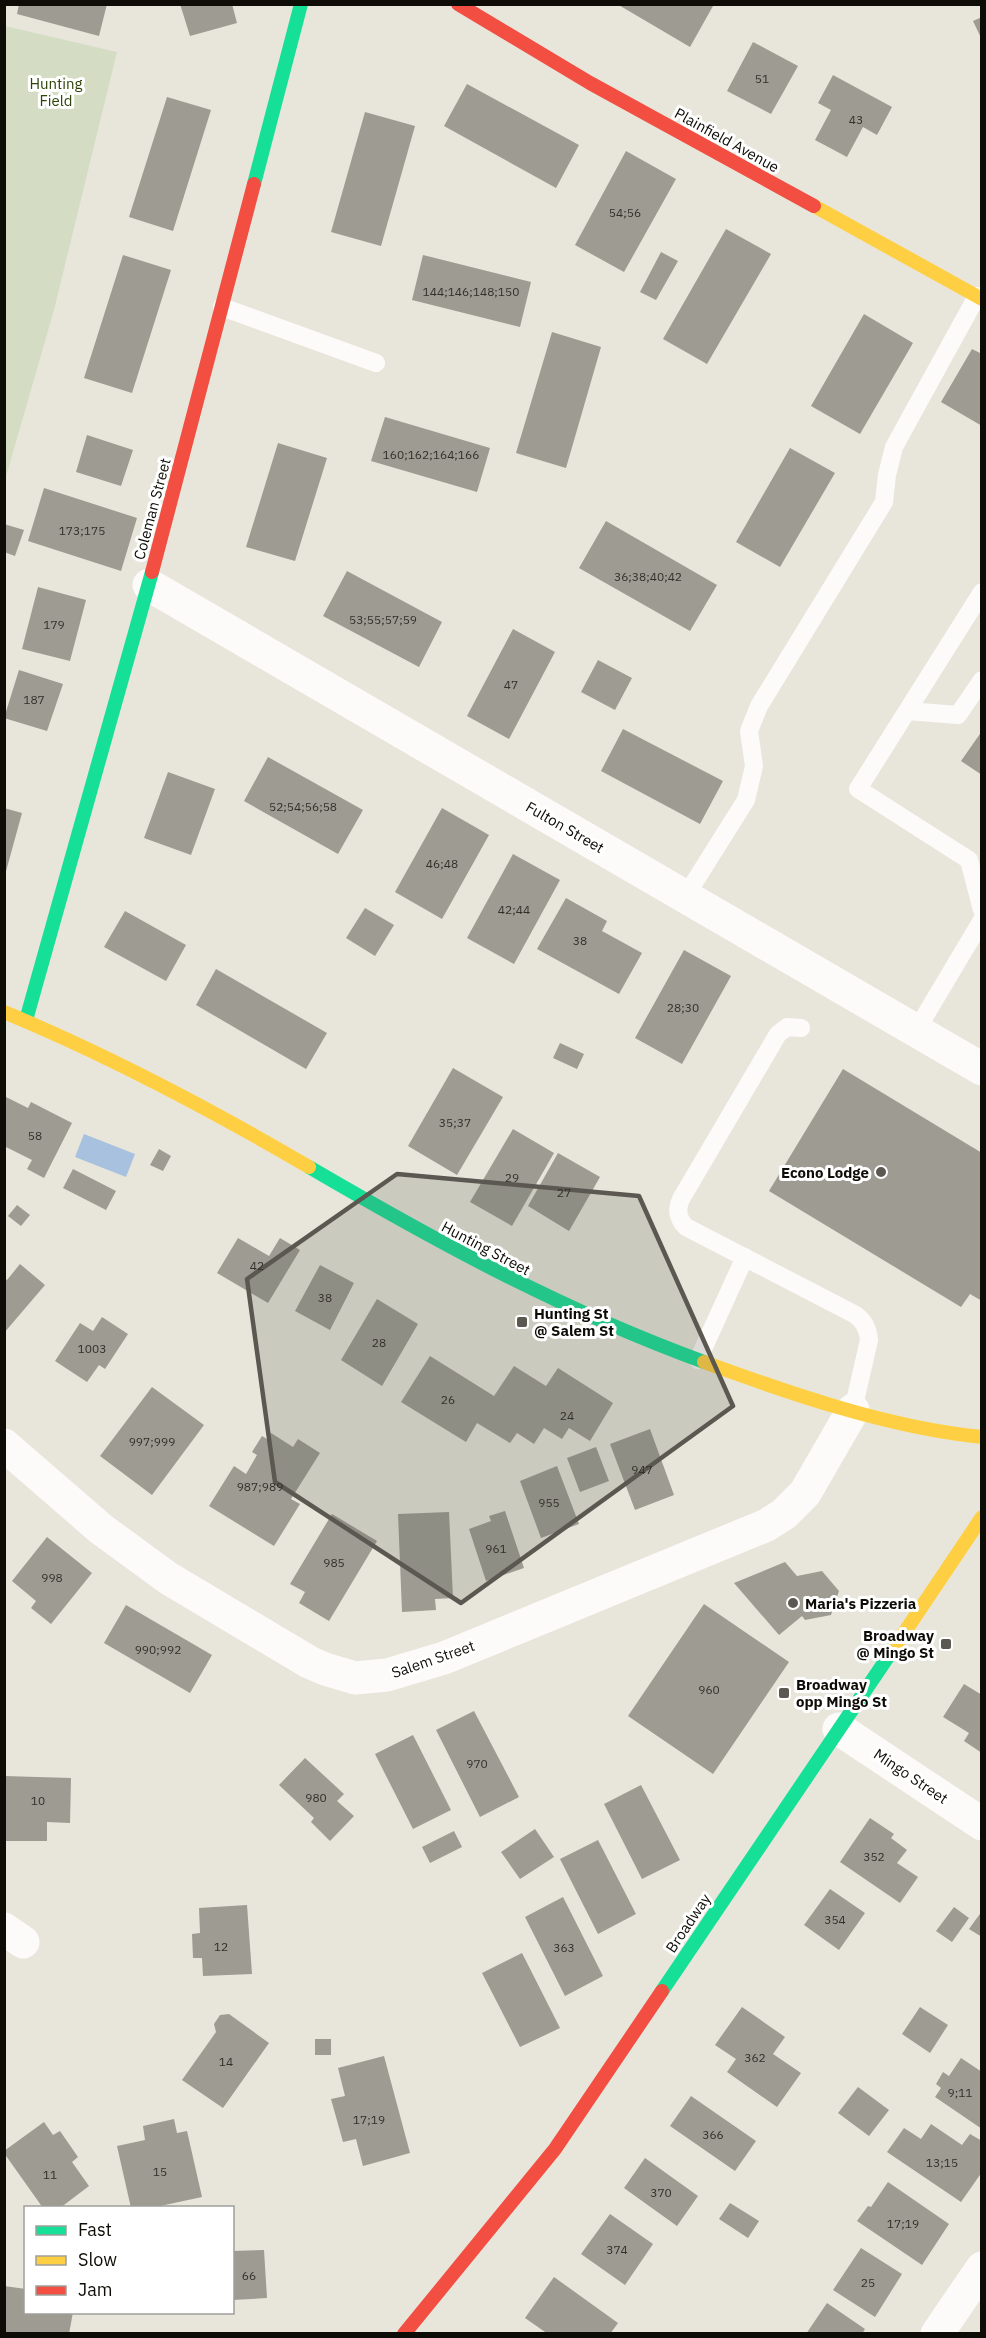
<svg xmlns="http://www.w3.org/2000/svg" width="986" height="2338" viewBox="0 0 986 2338" font-family="'IBM Plex Sans',sans-serif">
<style>
.green{fill:#d4ddc3}
.water{fill:#a7c1de}
.building{fill:#9d9b92}
.lines{fill:none;stroke-linecap:round;stroke-linejoin:round}
.lane{stroke:#fcfbfa;stroke-width:18}
.street{stroke:#fcfbfa;stroke-width:33}
.fast{stroke:#16e098;stroke-width:14}
.slow{stroke:#ffcf43;stroke-width:14}
.jam{stroke:#f24e42;stroke-width:14}
.marked{fill:#5a5851;fill-opacity:0.2;stroke:#5a5851;stroke-width:4.5;stroke-linejoin:round}
.poi-dot{fill:#5a5851;stroke:#fff;stroke-width:2}
.labels{text-anchor:middle;dominant-baseline:central;stroke-width:6;stroke-linejoin:round;paint-order:stroke}
.number-label{font-size:12px;fill:#323029}
.park-label{font-size:15px;fill:#2e4408;stroke:#fff}
.street-label{font-size:15px;fill:#0e0c06;stroke:#fff}
.poi-label{font-size:15px;font-weight:bold;fill:#0e0c06;stroke:#fff;text-anchor:start}
</style>
<rect width="100%" height="100%" fill="#e8e6db"/>
<path class="green" d="M5,26L117,52L54,310L5,480Z"/>
<path class="water" d="M84,1134L135,1154L126,1177L75,1157Z"/>
<path class="building" d="M19,4H107L99,36L17,14Z
M180,4H232L237,23L190,36Z
M617,4H711L713,6L690,47Z
M982,17V40L973,21Z
M753,42L798,66L771,114L727,91Z
M833,75L892,107L877,135L863,127L847,157L815,140L831,110L818,103Z
M467,84L579,145L556,188L444,126Z
M167,97L211,110L173,231L129,217Z
M365,112L415,126L381,246L331,232Z
M626,151L676,179L624,272L575,245Z
M726,229L771,254L707,364L663,339Z
M661,252L678,261L656,300L640,292Z
M123,255L171,270L132,393L84,378Z
M423,255L531,282L520,327L412,300Z
M864,314L913,343L860,434L811,406Z
M552,332L601,347L566,468L516,453Z
M972,349L982,354V426L941,402Z
M385,417L490,448L477,492L371,461Z
M87,435L133,450L121,486L76,472Z
M278,443L327,458L295,561L246,547Z
M790,448L835,473L780,567L736,542Z
M44,488L137,518L121,571L28,541Z
M606,521L717,585L690,631L579,568Z
M4,524L24,530L15,556L4,552Z
M347,571L442,622L419,667L323,616Z
M38,587L86,600L70,661L22,649Z
M513,629L555,652L509,739L467,716Z
M598,660L632,678L615,710L581,692Z
M19,670L63,684L47,731L4,718Z
M623,729L723,781L700,824L601,771Z
M982,731V775L961,761Z
M268,757L363,810L338,854L244,801Z
M168,772L215,789L191,855L144,838Z
M4,808L22,813L5,875H4Z
M442,808L489,835L442,919L395,892Z
M513,854L560,880L514,964L467,938Z
M566,898L607,921L602,931L642,953L619,994L537,949Z
M365,908L394,925L375,956L346,938Z
M125,911L186,945L166,981L104,947Z
M684,950L731,976L682,1064L635,1038Z
M216,969L327,1033L306,1069L196,1005Z
M560,1043L584,1054L577,1069L553,1058Z
M453,1068L503,1097L457,1175L408,1146Z
M843,1069L982,1153V1301L970,1294L961,1307L769,1191Z
M4,1096L28,1108L31,1102L72,1123L44,1178L27,1169L32,1160L4,1146Z
M513,1129L554,1153L512,1226L470,1202Z
M159,1149L171,1156L163,1171L150,1165Z
M558,1153L600,1177L569,1231L528,1206Z
M73,1169L116,1191L106,1210L63,1188Z
M17,1205L30,1215L21,1226L8,1216Z
M238,1238L269,1256L280,1238L300,1250L268,1303L217,1273Z
M20,1264L45,1285L4,1333V1278L7,1280Z
M320,1265L354,1283L330,1330L295,1311Z
M377,1299L418,1324L382,1386L341,1360Z
M102,1317L128,1334L105,1369L99,1365L87,1382L55,1361L80,1323L93,1331Z
M430,1356L494,1396L514,1366L546,1386L558,1368L613,1403L590,1441L569,1428L562,1439L544,1428L534,1444L517,1433L510,1443L477,1423L466,1442L401,1402Z
M152,1387L204,1425L152,1495L100,1456Z
M650,1429L674,1495L635,1510L610,1444Z
M271,1433L293,1447L298,1439L320,1453L291,1499L300,1504L274,1546L209,1506L234,1466L246,1474L257,1455L252,1452L262,1436L267,1439Z
M596,1447L609,1481L580,1492L567,1458Z
M557,1466L579,1524L541,1538L520,1481Z
M505,1511L524,1568L486,1581L469,1529L491,1521L489,1516Z
M449,1512L453,1598L435,1599L436,1610L402,1612L398,1514Z
M332,1514L377,1541L329,1621L299,1603L305,1592L290,1584Z
M47,1537L92,1573L51,1624L31,1608L36,1601L12,1581Z
M785,1562L797,1576L822,1571L839,1591L831,1615L805,1620L802,1616L779,1635L734,1583Z
M704,1604L789,1662L713,1774L628,1716Z
M126,1605L212,1655L190,1693L104,1643Z
M964,1684L982,1695V1753L964,1741L969,1733L943,1717Z
M474,1711L519,1797L480,1817L436,1730Z
M413,1735L451,1810L413,1829L375,1754Z
M305,1758L344,1794L337,1801L354,1816L330,1841L311,1822L314,1818L279,1785Z
M4,1776L71,1778L70,1823L47,1822V1841H4Z
M641,1785L680,1860L642,1879L604,1804Z
M870,1818L894,1834L891,1838L907,1850L897,1863L918,1877L900,1903L840,1862Z
M535,1829L554,1857L520,1879L501,1852Z
M454,1831L462,1847L430,1863L422,1847Z
M598,1840L636,1914L598,1934L560,1859Z
M830,1889L865,1913L839,1950L804,1925Z
M563,1897L603,1976L565,1996L525,1917Z
M247,1905L252,1974L203,1976L202,1958H193L192,1934L200,1933L199,1908Z
M954,1907L969,1918L952,1942L936,1931Z
M982,1911V1937L969,1929Z
M522,1953L560,2028L520,2047L482,1973Z
M742,2007L785,2037L773,2054L801,2073L777,2107L727,2072L736,2059L715,2045Z
M920,2007L948,2025L930,2053L902,2034Z
M229,2014L269,2043L223,2108L182,2080L216,2032L214,2024L220,2015Z
M315,2039H331V2055H315Z
M384,2056L410,2153L363,2166L356,2139L343,2142L331,2099L345,2096L338,2068Z
M961,2058L982,2072V2129L935,2097L941,2088L936,2084L943,2072L949,2076Z
M858,2087L889,2110L869,2136L838,2113Z
M691,2096L756,2141L735,2171L670,2126Z
M174,2119L177,2133L187,2131L202,2197L151,2208H131L117,2146L145,2140L143,2126Z
M44,2122L53,2135L60,2131L78,2157L72,2162L89,2186L60,2208H43L4,2153V2151Z
M931,2124L962,2145L970,2134L982,2141V2172L961,2202L887,2152L904,2128L921,2139Z
M645,2158L698,2196L677,2226L624,2188Z
M888,2182L949,2224L922,2265L857,2221L868,2206L871,2207Z
M730,2203L759,2221L748,2238L719,2219Z
M610,2214L653,2244L625,2285L581,2254Z
M861,2248L902,2274L875,2317L833,2290Z
M264,2250L267,2298L232,2300V2251Z
M554,2277L618,2323L610,2334H548L525,2318Z
M4,2286L26,2289V2312H73L69,2334H4Z
M827,2303L865,2329L862,2334H806Z"/>
<g class="lines">
<path class="lane" d="M222,307L376,363
M982,592L858,789L969,860L982,910
M907,711L958,715L982,680
M685,897L746,800L754,766L749,731L759,706L884,502L887,475L894,447L977,296
M801,1028L787,1027L778,1034L681,1199C676,1209 678,1219 686,1227L854,1314C864,1320 868,1329 869,1340L853,1410
M916,1031L982,920
M698,1360L745,1257"/>
<path class="street" d="M149,585L982,1069
M4,1445L101,1529L168,1578L309,1662L325,1669L355,1678L387,1675L444,1658L767,1525L784,1514L805,1493L853,1410
M839,1729L982,1824
M4,1929L23,1942
M937,2334L982,2268"/>
<path class="fast" d="M254,184L301,4
M26,1020L152,572
M309,1167C439,1243 562,1310 704,1362
M662,1991L896,1645"/>
<path class="slow" d="M814,206L982,299
M4,1012C110,1056 210,1109 309,1167
M704,1362C791,1394 890,1428 982,1437
M896,1645L982,1517"/>
<path class="jam" d="M458,4L590,83L814,206
M152,572L254,184
M404,2334L555,2149L662,1991"/>
</g>
<path class="marked" d="M397,1174L639,1196L733,1406L461,1603L275,1482L247,1279Z"/>
<g class="poi-dot">
<circle cx="881" cy="1172" r="6"/>
<rect x="516" y="1316" width="12" height="12" rx="3"/>
<circle cx="793" cy="1603" r="6"/>
<rect x="940" y="1638" width="12" height="12" rx="3"/>
<rect x="778" y="1687" width="12" height="12" rx="3"/>
</g>
<g class="labels">
<g class="number-label">
<text x="762" y="78">51</text>
<text x="856" y="119">43</text>
<text x="625" y="212">54;56</text>
<text x="471" y="291">144;146;148;150</text>
<text x="431" y="454">160;162;164;166</text>
<text x="82" y="530">173;175</text>
<text x="648" y="576">36;38;40;42</text>
<text x="383" y="619">53;55;57;59</text>
<text x="54" y="624">179</text>
<text x="511" y="684">47</text>
<text x="34" y="699">187</text>
<text x="303" y="806">52;54;56;58</text>
<text x="442" y="863">46;48</text>
<text x="514" y="909">42;44</text>
<text x="580" y="940">38</text>
<text x="683" y="1007">28;30</text>
<text x="455" y="1122">35;37</text>
<text x="35" y="1135">58</text>
<text x="512" y="1177">29</text>
<text x="564" y="1192">27</text>
<text x="257" y="1265">42</text>
<text x="325" y="1297">38</text>
<text x="379" y="1342">28</text>
<text x="92" y="1348">1003</text>
<text x="448" y="1399">26</text>
<text x="567" y="1415">24</text>
<text x="152" y="1441">997;999</text>
<text x="642" y="1469">947</text>
<text x="260" y="1486">987;989</text>
<text x="549" y="1502">955</text>
<text x="496" y="1548">961</text>
<text x="334" y="1562">985</text>
<text x="52" y="1577">998</text>
<text x="158" y="1649">990;992</text>
<text x="709" y="1689">960</text>
<text x="477" y="1763">970</text>
<text x="316" y="1797">980</text>
<text x="38" y="1800">10</text>
<text x="874" y="1856">352</text>
<text x="835" y="1919">354</text>
<text x="221" y="1946">12</text>
<text x="564" y="1947">363</text>
<text x="755" y="2057">362</text>
<text x="226" y="2061">14</text>
<text x="960" y="2092">9;11</text>
<text x="369" y="2119">17;19</text>
<text x="713" y="2134">366</text>
<text x="942" y="2162">13;15</text>
<text x="160" y="2171">15</text>
<text x="50" y="2174">11</text>
<text x="661" y="2192">370</text>
<text x="903" y="2223">17;19</text>
<text x="617" y="2249">374</text>
<text x="249" y="2275">66</text>
<text x="868" y="2282">25</text>
</g>
<g class="park-label">
<text x="56" y="83">Hunting<tspan x="56" dy="17">Field</tspan></text>
</g>
<g class="street-label">
<text transform="translate(727 140) rotate(29)">Plainfield Avenue</text>
<text transform="translate(152 509) rotate(-75)">Coleman Street</text>
<text transform="translate(565 827) rotate(30)">Fulton Street</text>
<text transform="translate(486 1248) rotate(28)">Hunting Street</text>
<text transform="translate(433 1659) rotate(-19)">Salem Street</text>
<text transform="translate(911 1776) rotate(34)">Mingo Street</text>
<text transform="translate(688 1923) rotate(-56)">Broadway</text>
</g>
<g class="poi-label">
<text x="869" y="1172" text-anchor="end">Econo Lodge</text>
<text x="534" y="1313">Hunting St<tspan x="534" dy="17">@ Salem St</tspan></text>
<text x="805" y="1603">Maria's Pizzeria</text>
<text x="934" y="1635" text-anchor="end">Broadway<tspan x="934" dy="17">@ Mingo St</tspan></text>
<text x="796" y="1684">Broadway<tspan x="796" dy="17">opp Mingo St</tspan></text>
</g>
</g>
<rect width="986" height="2338" fill="none" stroke="#0e0c06" stroke-width="12"/>
<rect x="24" y="2206" width="210" height="108" fill="#ffffff" stroke="#9f9e9b" stroke-width="1.5"/>
<rect x="36" y="2226" width="30" height="9" fill="#16e098" stroke="#9f9e9b" stroke-width="1.5"/>
<text x="78" y="2236" font-size="18" fill="#0e0c06">Fast</text>
<rect x="36" y="2256" width="30" height="9" fill="#ffcf43" stroke="#9f9e9b" stroke-width="1.5"/>
<text x="78" y="2266" font-size="18" fill="#0e0c06">Slow</text>
<rect x="36" y="2286" width="30" height="9" fill="#f24e42" stroke="#9f9e9b" stroke-width="1.5"/>
<text x="78" y="2296" font-size="18" fill="#0e0c06">Jam</text>
</svg>
